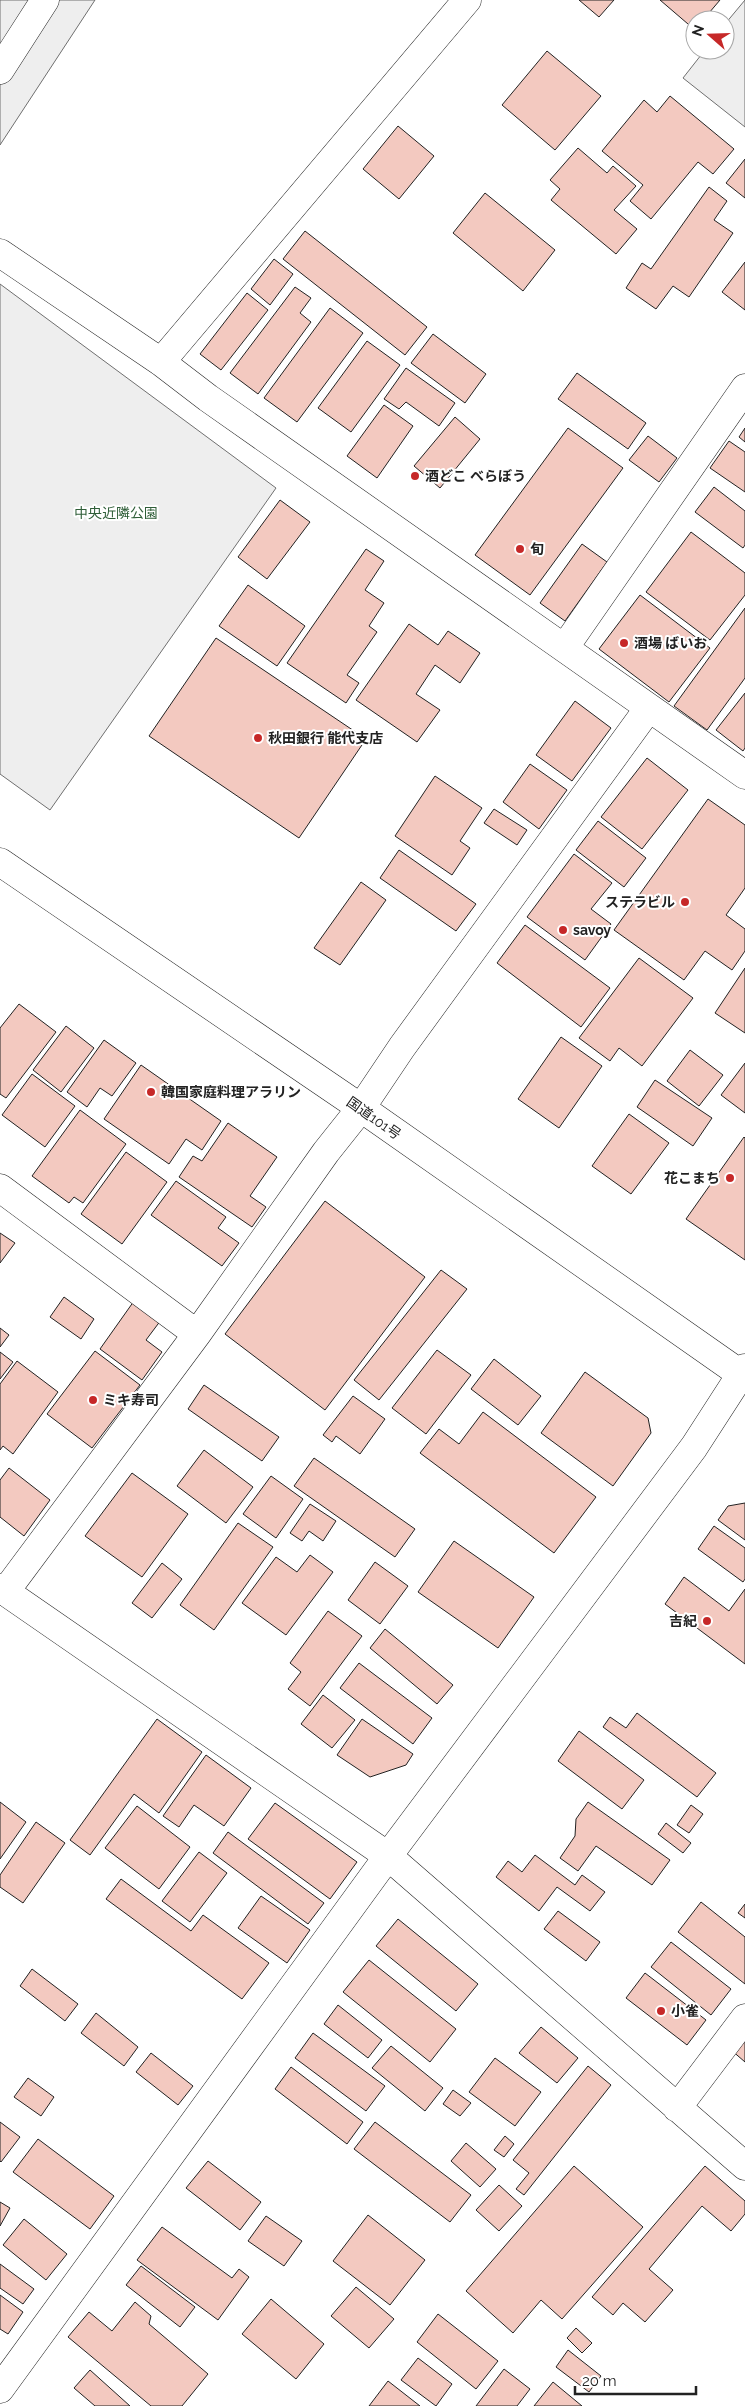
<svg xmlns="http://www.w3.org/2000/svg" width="745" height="2406" viewBox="0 0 745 2406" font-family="Raleway,'Noto Sans JP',sans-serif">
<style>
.green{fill:#eee;stroke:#6f6f6f}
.building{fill:#f3c9c0;stroke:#222}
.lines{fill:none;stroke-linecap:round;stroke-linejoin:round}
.minor-casing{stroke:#222;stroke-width:29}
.highway-casing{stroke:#222;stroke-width:29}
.minor{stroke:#fff;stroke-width:28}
.highway{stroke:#fff;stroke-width:28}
.poi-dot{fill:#c62828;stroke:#fff;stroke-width:2}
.labels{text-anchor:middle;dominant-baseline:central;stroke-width:4;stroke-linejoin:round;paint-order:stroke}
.poi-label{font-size:14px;font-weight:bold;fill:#222;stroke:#fff;text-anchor:start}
.park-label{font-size:14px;fill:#2f5e38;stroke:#fff}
.street-label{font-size:14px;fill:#222;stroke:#fff}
</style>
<rect width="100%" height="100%" fill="#fff"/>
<path class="green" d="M0,0H95L0,145Z
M745,0V127L683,78L705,50H725V24Z
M0,284L276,488L50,810L0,774Z"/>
<path class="building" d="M579,0H614L599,17Z
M660,0H720L703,20H695V30Z
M547,51L601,96L555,150L502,105Z
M670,96L734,149L713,174L698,162L651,219L630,201L643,185L602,151L644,100L657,112Z
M398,126L434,156L399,199L363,169Z
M578,148L607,173L613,166L636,186L614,210L637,229L616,254L551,200L560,189L550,180Z
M745,159V198L726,183Z
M709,187L727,201L714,220L733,233L689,297L673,286L656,309L626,288L642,263L651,269Z
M485,193L555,250L523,291L453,233Z
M305,231L427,327L405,355L283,259Z
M274,259L293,274L270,305L251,289Z
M745,262V310L722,292Z
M295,287L311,298L300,313L311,322L258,394L230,373Z
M247,293L268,310L221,370L200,354Z
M330,308L363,333L297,422L264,398Z
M433,334L486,374L465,403L411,363Z
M367,341L400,365L351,432L318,408Z
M406,368L455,403L439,426L406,402L399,409L384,399Z
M577,373L646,423L628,449L558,399Z
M384,405L413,426L377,478L347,456Z
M455,417L480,439L440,488L414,466Z
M568,428L623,468L530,595L475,555Z
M745,428V442L739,437Z
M648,436L677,458L659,482L629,460Z
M729,441L745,452V492L710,468Z
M714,487L745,511V545L743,548L695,512Z
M280,500L310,522L267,579L238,557Z
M691,532L745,573V595L710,640L646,592Z
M582,544L607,562L565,621L540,603Z
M366,549L384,561L365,590L384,603L369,626L377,632L347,675L359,683L346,703L287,663Z
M248,585L305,626L277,666L219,626Z
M640,595L710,648L669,702L599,649Z
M745,608V678L707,730L674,706Z
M409,624L438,645L448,631L480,653L460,683L435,665L416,694L440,710L417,742L356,700Z
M216,638L366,739L299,838L149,736Z
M745,693V748L743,751L716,730Z
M575,701L611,728L572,781L536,755Z
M647,758L688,790L642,849L601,817Z
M530,764L567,790L539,829L503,802Z
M435,776L482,808L460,841L470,848L452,875L395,836Z
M708,799L745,825V888L726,915L745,929V951L732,970L705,951L684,980L614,930Z
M494,809L527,830L517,845L484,823Z
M598,821L646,858L624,887L576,850Z
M399,850L476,904L456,931L380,878Z
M574,854L612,883L591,909L611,924L585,960L527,917Z
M361,882L386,900L340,965L314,948Z
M525,925L610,988L581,1027L497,963Z
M639,958L693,998L642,1066L619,1048L610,1061L579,1038Z
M745,968V1033L715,1013Z
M19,1004L56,1032L6,1098L0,1094V1028Z
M66,1026L94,1048L61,1092L33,1070Z
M561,1037L602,1066L559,1128L518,1099Z
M104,1040L136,1063L112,1096L100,1088L87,1107L67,1092Z
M690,1050L723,1075L699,1106L667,1081Z
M745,1063V1113L721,1095Z
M141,1065L221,1121L202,1150L186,1139L169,1164L104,1119Z
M32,1074L75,1106L45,1147L2,1115Z
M655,1080L712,1118L693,1146L637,1107Z
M80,1110L126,1144L83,1203L74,1197L69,1203L32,1176Z
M629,1114L669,1143L631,1194L592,1166Z
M228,1123L277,1157L250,1196L266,1207L252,1227L179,1177L193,1156L202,1161Z
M744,1137L745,1138V1260L686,1219Z
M126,1152L167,1182L122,1244L81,1214Z
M176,1181L226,1217L218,1228L239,1243L222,1266L151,1215Z
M325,1201L425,1277L325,1410L225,1334Z
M0,1233L15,1243L0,1263Z
M441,1270L467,1289L379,1400L354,1380Z
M64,1297L94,1319L81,1339L50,1317Z
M134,1301L161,1320L146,1340L162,1352L142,1380L100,1349Z
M0,1328L9,1335L0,1347Z
M437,1350L471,1375L426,1434L392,1408Z
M95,1351L140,1385L92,1448L47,1414Z
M0,1352L13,1362L0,1379Z
M494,1359L541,1396L518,1425L471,1389Z
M17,1361L58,1392L13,1454L3,1446L0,1450V1384Z
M585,1372L648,1418L651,1433L613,1486L541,1433Z
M204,1385L279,1437L262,1461L188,1409Z
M353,1396L385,1419L360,1454L336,1436L332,1442L323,1435Z
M483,1412L596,1497L554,1553L420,1453L439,1429L459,1444Z
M204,1450L253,1487L226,1523L177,1486Z
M314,1458L415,1529L395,1557L294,1486Z
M9,1468L50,1500L24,1536L0,1517V1480Z
M132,1473L188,1514L142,1577L85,1536Z
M271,1476L303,1499L276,1538L243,1514Z
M745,1503V1540L718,1520L728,1506Z
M310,1504L336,1521L323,1541L309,1531L302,1541L290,1533Z
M238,1523L273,1547L214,1630L180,1605Z
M714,1526L745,1548V1579L743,1582L698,1549Z
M454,1541L534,1597L498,1648L418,1592Z
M310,1555L333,1572L286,1635L242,1603L276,1557L297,1572Z
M375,1562L408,1586L380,1624L348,1600Z
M162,1563L182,1579L152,1618L132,1603Z
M684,1577L729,1611L745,1589V1664L665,1604Z
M328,1611L362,1636L310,1706L288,1689L301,1672L290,1663Z
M385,1629L453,1685L437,1704L370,1648Z
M359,1663L432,1718L413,1744L340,1688Z
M323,1695L355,1720L332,1748L301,1724Z
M637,1713L716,1773L697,1797L603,1727L610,1717L626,1728Z
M157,1719L202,1752L159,1813L134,1794L90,1855L70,1840Z
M362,1719L413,1754L406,1765L370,1777L337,1755Z
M579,1731L644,1780L622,1809L558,1761Z
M206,1755L251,1788L224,1826L194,1805L179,1827L163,1816Z
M0,1802L26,1822L0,1859Z
M588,1802L670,1860L652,1885L596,1846L578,1871L560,1858L575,1836L576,1819Z
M275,1803L357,1862L330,1899L248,1839Z
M691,1805L703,1814L689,1833L677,1825Z
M137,1806L190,1847L159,1889L105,1848Z
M36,1822L65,1843L23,1903L0,1887V1875Z
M666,1823L691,1843L683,1853L658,1834Z
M228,1832L324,1903L308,1924L213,1853Z
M199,1852L227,1873L190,1922L162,1901Z
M535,1855L575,1885L582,1875L605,1892L590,1911L557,1887L539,1911L496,1877L508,1861L522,1872Z
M121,1879L191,1931L203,1915L269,1963L242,1999L106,1899Z
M261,1896L310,1930L287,1963L238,1928Z
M701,1902L745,1937V1984L678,1932Z
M745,1904V1918L738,1913Z
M558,1911L600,1942L586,1961L544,1929Z
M398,1919L478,1984L456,2011L376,1946Z
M671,1942L731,1989L711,2015L651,1967Z
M369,1960L456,2029L430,2062L343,1992Z
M32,1969L78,2004L65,2021L20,1986Z
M645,1973L706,2020L687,2045L626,1998Z
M338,2005L382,2040L368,2058L324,2024Z
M96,2013L138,2047L124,2066L81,2033Z
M541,2027L578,2058L557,2083L519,2053Z
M745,2031V2062L730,2049Z
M313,2033L385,2086L366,2111L295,2058Z
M391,2046L443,2088L425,2111L372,2068Z
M151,2053L193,2086L178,2105L136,2072Z
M495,2058L541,2092L515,2126L469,2092Z
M588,2066L611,2085L524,2195L516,2189L529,2173L513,2160Z
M291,2067L363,2122L347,2144L275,2089Z
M28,2078L54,2097L41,2116L14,2097Z
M453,2090L471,2103L460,2116L443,2104Z
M0,2122L20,2137L1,2162L0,2161Z
M375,2122L471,2195L450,2222L354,2149Z
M505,2136L514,2144L504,2157L494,2150Z
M38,2139L114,2196L90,2229L13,2172Z
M466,2143L496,2169L480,2187L451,2161Z
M208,2161L261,2202L240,2230L186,2188Z
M574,2166L643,2227L562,2319L541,2300L513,2333L466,2291Z
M705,2166L745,2201V2214L731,2231L702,2206L649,2269L673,2290L645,2322L623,2303L613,2315L592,2297Z
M499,2185L522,2206L499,2231L476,2210Z
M0,2202L10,2208L0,2226Z
M368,2215L425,2260L390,2305L333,2261Z
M266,2216L302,2241L284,2266L248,2241Z
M24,2219L67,2254L46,2280L3,2245Z
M162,2227L232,2278L239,2269L249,2277L218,2320L137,2260Z
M0,2264L34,2289L23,2304L0,2288Z
M141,2266L195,2307L180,2327L126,2285Z
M356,2287L394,2319L369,2348L331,2316Z
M0,2295L23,2312L8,2334L0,2329Z
M271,2299L324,2344L296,2379L242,2334Z
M135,2302L151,2316L149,2324L208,2374L182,2406H151L68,2337L89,2312L112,2331Z
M438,2314L498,2361L476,2389L417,2342Z
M576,2328L592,2343L582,2353L567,2338Z
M568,2350L601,2376L589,2392L556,2367Z
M418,2358L452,2384L436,2406L401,2380Z
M504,2369L530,2389L517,2406H476Z
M90,2370L130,2406H95L74,2388Z
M388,2381L420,2406H369Z
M553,2382L582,2406H534Z"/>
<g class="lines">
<g class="minor-casing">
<path id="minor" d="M0,70L45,0
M0,253L161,362L208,398L745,775
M161,362L467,0
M565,647L745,388
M0,1188L197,1334
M0,1588L388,1856L745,2166
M5,1592L197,1334L326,1152L361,1108L402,1047L648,709
M677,2108L745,2018
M0,2389L388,1856L694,1447L745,1368"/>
</g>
<g class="highway-casing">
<path id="highway" d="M0,862L361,1108L745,1377"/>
</g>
<use href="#minor" class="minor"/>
<use href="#highway" class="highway"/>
</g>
<g class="poi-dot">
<circle cx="415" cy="476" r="5"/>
<circle cx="520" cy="549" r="5"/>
<circle cx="624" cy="643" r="5"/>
<circle cx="258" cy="738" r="5"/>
<circle cx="685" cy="902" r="5"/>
<circle cx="563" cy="930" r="5"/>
<circle cx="151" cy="1092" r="5"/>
<circle cx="730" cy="1178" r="5"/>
<circle cx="93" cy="1400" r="5"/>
<circle cx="707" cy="1621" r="5"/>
<circle cx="661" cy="2011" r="5"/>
</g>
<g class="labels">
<g class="poi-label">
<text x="425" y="476">酒どこ べらぼう</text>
<text x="530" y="549">旬</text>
<text x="634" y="643">酒場 ばいお</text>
<text x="268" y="738">秋田銀行 能代支店</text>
<text x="675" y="902" text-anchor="end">ステラビル</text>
<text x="573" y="930">savoy</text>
<text x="161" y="1092">韓国家庭料理アラリン</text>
<text x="720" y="1178" text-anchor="end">花こまち</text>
<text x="103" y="1400">ミキ寿司</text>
<text x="697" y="1621" text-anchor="end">吉紀</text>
<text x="671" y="2011">小雀</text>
</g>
<g class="park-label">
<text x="116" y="513">中央近隣公園</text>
</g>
<g class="street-label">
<text transform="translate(374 1118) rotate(35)">国道101号</text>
</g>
</g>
<g transform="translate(710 35) rotate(290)"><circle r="24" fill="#ffffff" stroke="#a7a7a7"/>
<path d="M0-4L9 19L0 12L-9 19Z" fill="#c62828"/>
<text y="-8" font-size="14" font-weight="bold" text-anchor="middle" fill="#222222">N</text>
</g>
<path d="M575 2386v8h121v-8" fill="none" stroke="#222222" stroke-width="2.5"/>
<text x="582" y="2386" font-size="15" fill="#222222" stroke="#ffffff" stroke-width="4" paint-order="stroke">20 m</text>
</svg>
